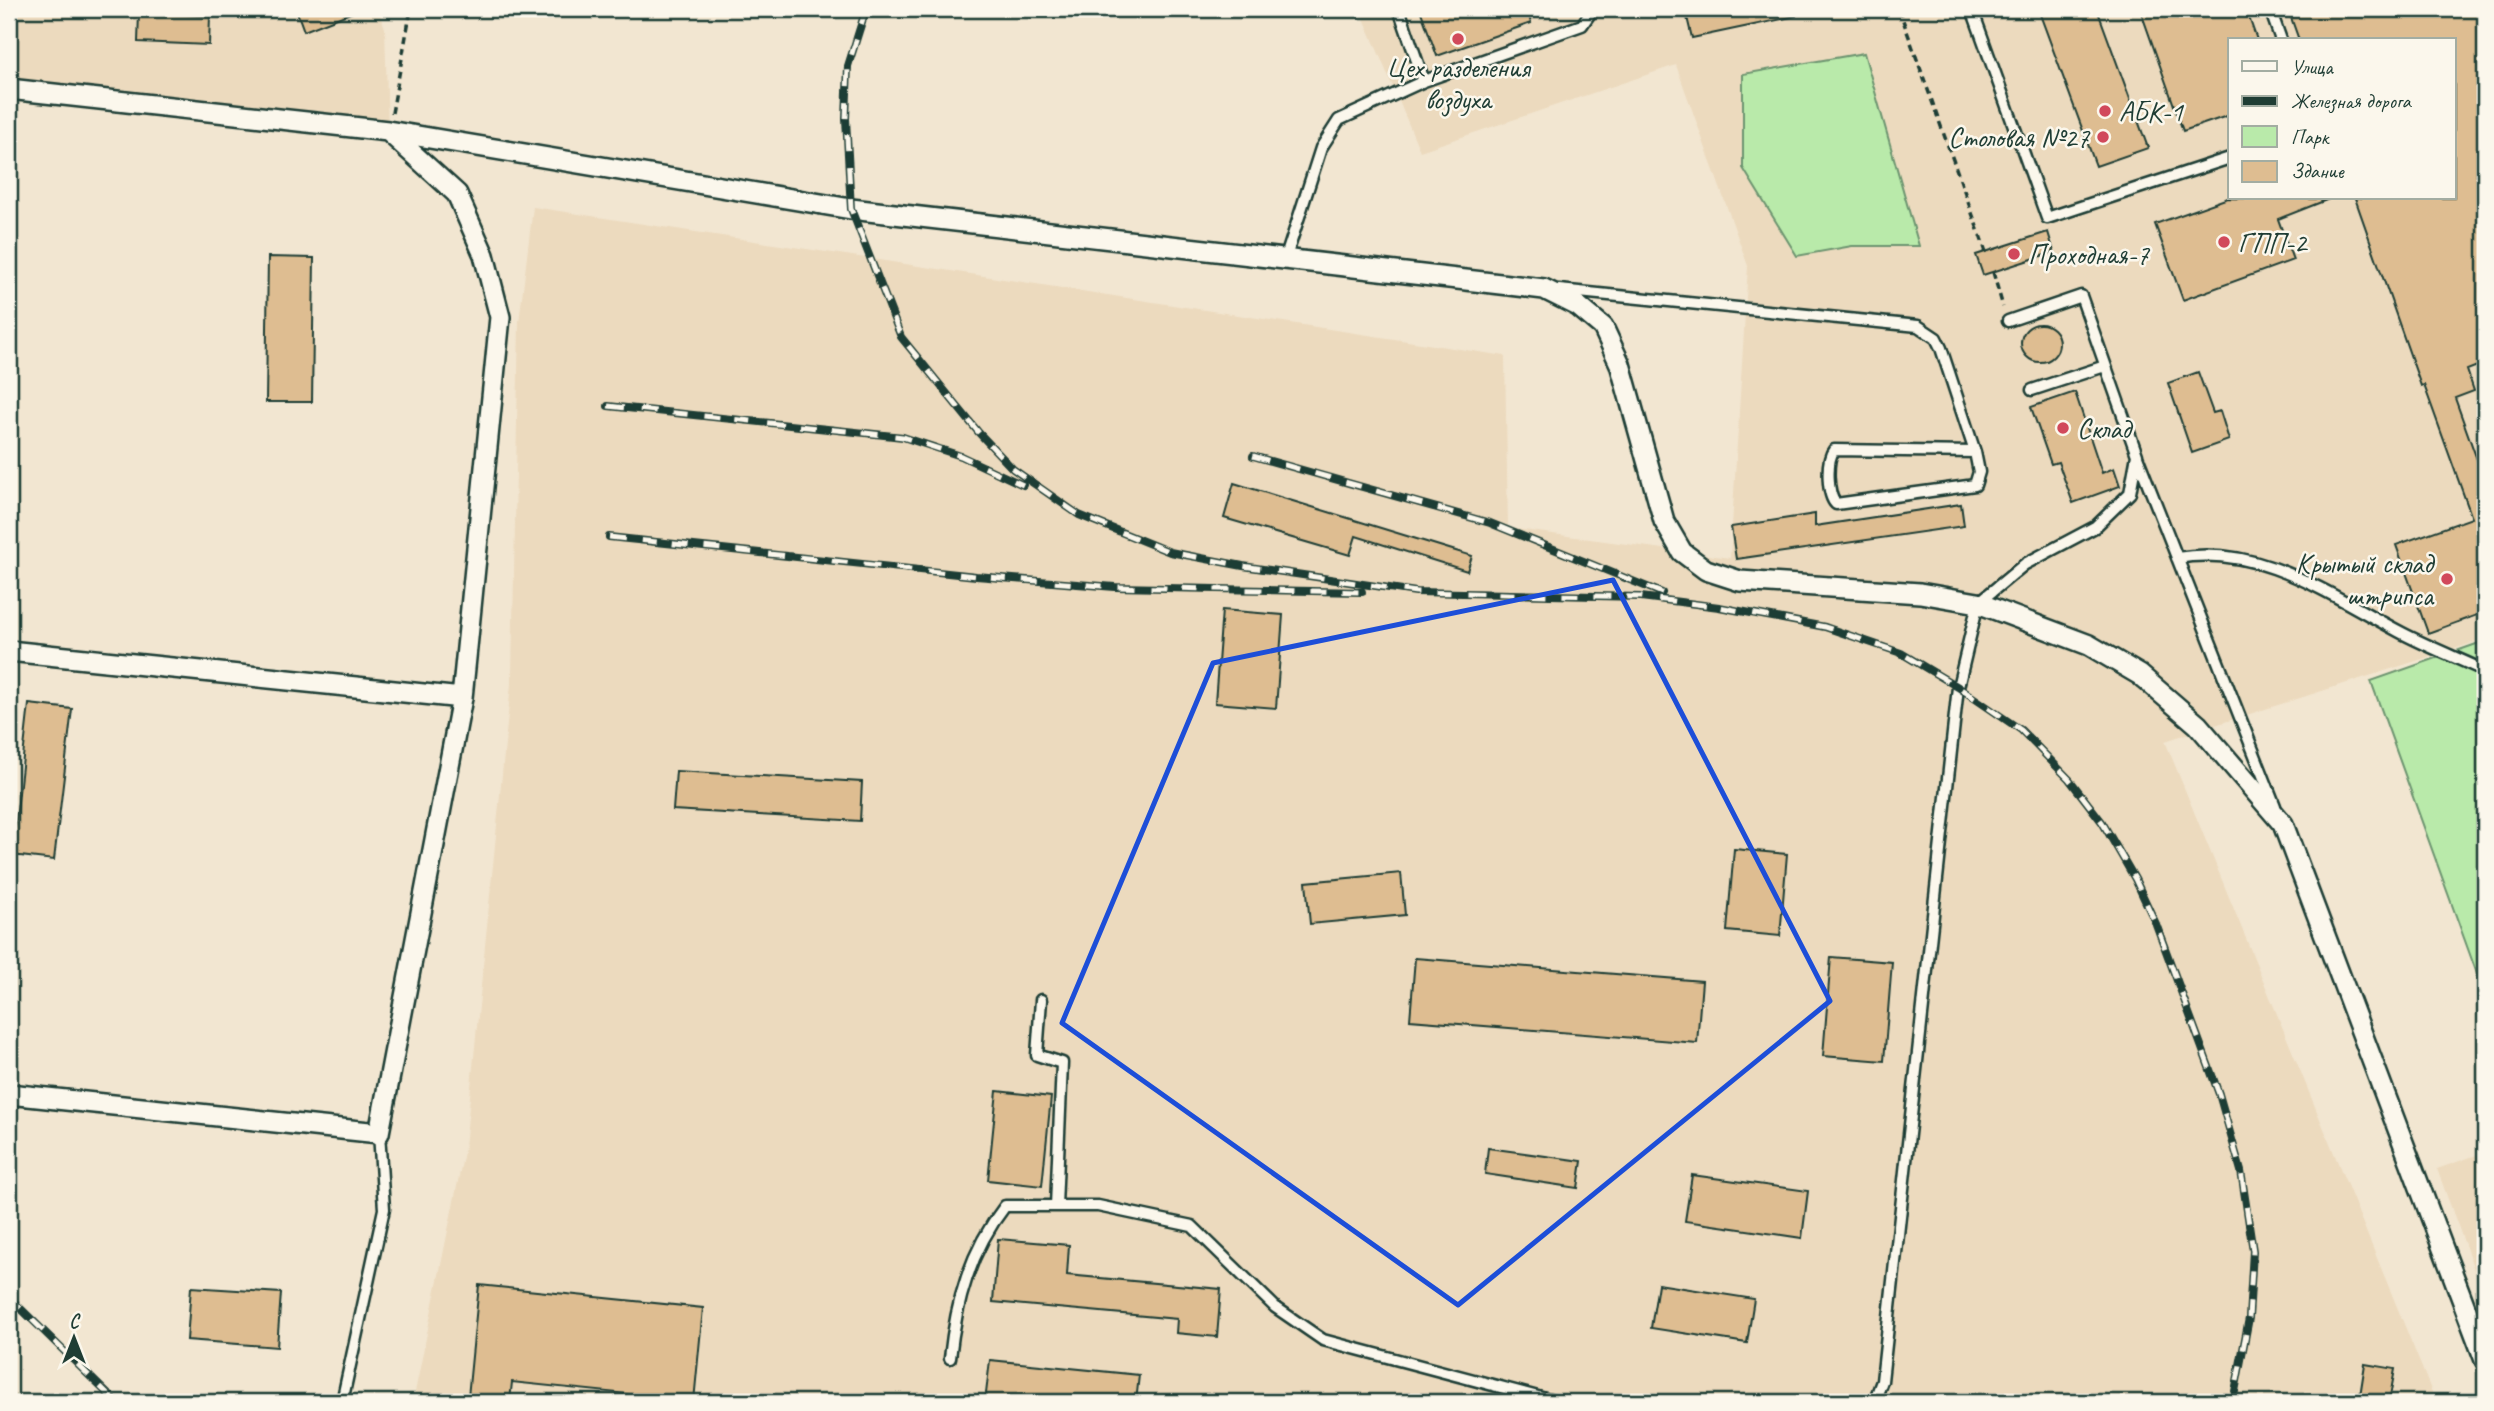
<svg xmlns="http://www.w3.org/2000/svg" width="2494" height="1411" viewBox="0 0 2494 1411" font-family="Caveat,sans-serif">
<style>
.built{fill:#ecdabe;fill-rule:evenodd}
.green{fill:#b9eaaa;stroke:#6c946f;stroke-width:2}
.building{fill:#debd91;stroke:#1f3d34;stroke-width:2}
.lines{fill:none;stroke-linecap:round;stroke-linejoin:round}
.lane-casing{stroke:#1f3d34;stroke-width:15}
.street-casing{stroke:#1f3d34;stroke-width:24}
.path{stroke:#1f3d34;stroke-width:3.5;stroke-dasharray:7 5;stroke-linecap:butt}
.lane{stroke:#fbf7ec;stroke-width:10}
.street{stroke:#fbf7ec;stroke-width:19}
.rail-casing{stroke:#1f3d34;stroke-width:8}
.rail{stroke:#fbf7ec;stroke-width:5;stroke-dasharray:16;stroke-linecap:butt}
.marked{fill:none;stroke:#1d4ed8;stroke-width:5;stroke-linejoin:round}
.poi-dot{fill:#d1495b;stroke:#fbf7ec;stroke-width:2.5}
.labels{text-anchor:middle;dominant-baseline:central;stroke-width:5;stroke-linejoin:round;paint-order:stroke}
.poi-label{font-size:28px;fill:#1f3d34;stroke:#fbf7ec;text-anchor:start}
</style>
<rect width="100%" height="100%" fill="#f2e6d1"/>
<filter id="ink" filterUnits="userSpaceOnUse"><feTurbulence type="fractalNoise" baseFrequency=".0143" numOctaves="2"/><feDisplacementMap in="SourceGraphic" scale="14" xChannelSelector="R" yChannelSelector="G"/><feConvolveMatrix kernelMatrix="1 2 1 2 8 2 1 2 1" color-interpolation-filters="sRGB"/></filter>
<g filter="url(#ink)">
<path class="built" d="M9,9H378L385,28L388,131L9,89Z
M1360,9H2485V639L2165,741L2436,1402H413L465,1147L512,674L519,322L533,207L1505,356L1508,528L1730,558L1748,266L1676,65L1420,151ZM2230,40H2454V198H2230Z
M2485,1152V1299L2437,1169Z"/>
<path class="green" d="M1864,53L1919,246H1852L1797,256L1743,168V74Z
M2485,641V996L2371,681Z"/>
<path class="building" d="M296,9H358V10L304,31Z
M1420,9H1527L1531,23L1437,56Z
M1705,9H1795L1796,16L1692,38L1686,13Z
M2038,9H2097L2148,148L2096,166Z
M2140,9H2246L2257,40H2230V115L2183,131Z
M2288,9H2485V363L2467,370L2474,391L2455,398L2485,482V612L2428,633L2396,545L2472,518L2424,385L2421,386L2355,198H2454V40H2299Z
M139,13L210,16L209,45L138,42Z
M2228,198L2329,199L2278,219L2293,260L2183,300L2155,224Z
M2048,232L2054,252L1983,275L1976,255Z
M268,257L314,258L312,402H266Z
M2021 343a19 19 0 1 1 38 0a19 19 0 1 1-38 0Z
M2198,372L2213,413L2220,411L2229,440L2192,453L2168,383Z
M2075,392L2102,473L2114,468L2120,486L2073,503L2058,462L2051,464L2031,407Z
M1234,483L1472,556L1467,571L1356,536L1350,555L1224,518Z
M1961,504L1964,526L1736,559L1731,527L1815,514V526Z
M1222,610L1283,615L1276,708L1215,703Z
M29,704L72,709L54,860L12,855Z
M676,771L862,782L860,821L673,810Z
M1734,849L1787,854L1780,936L1727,931Z
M1401,873L1405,915L1310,924L1306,882Z
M1831,957L1892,962L1884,1061L1823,1056Z
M1415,958L1702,981L1697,1043L1410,1020Z
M997,1091L1051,1097L1042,1186L988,1180Z
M1488,1148L1582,1161L1578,1188L1485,1174Z
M1692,1175L1808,1191L1802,1238L1685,1221Z
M998,1239L1069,1245L1067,1275L1221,1289L1217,1337L1176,1333L1177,1319L993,1302Z
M1658,1284L1754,1299L1747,1343L1651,1328Z
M479,1285L703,1308L694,1401L512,1382L510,1401L468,1397Z
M191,1287L281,1293L277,1347L187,1340Z
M990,1360L1139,1375L1136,1402H985Z
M2365,1364L2395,1369L2389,1402H2359Z"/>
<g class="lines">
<g class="lane-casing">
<path id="lane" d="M1399,9L1424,81L1582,25L1593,9
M1972,9L2047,218L2230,158
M2270,9L2281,40
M1286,257L1321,148L1339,120L1424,81
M1559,290L1918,326L1936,338L1941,348L1975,452L1979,472L1975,485L1836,504C1827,495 1826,460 1834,450L1975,452
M2032,390L2105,366
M2137,456L2275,806
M2177,558C2260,543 2331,596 2402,633C2429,647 2457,658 2485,671
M1041,1000L1037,1055L1062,1063L1056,1206
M950,1358C956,1302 970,1251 1005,1206H1098L1192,1226L1275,1307L1323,1340L1557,1402
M342,1402L384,1209L379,1133
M1874,1402L1882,1381L1958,687L1978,603L2025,564L2095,527L2130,493L2137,455L2081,296L2008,321"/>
</g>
<g class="street-casing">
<path id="street" d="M9,89L388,131L851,209L1544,289L1578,306L1603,327L1620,364L1664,521L1682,552L1706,570L1740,581L1920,593L1978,603L2089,645L2140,675L2198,725L2283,824L2485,1360
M9,651L462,698
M9,1094L379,1133L462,698L500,317L484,255L457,194L389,132"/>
</g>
<path class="path" d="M1899,9L1986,252
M1944,9L1958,14
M392,113L411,9
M1993,272L2003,307"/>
<use href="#lane" class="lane"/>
<use href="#street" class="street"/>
<g class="rail-casing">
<path id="rail" d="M866,9L848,66L846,119L851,209L901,337L979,433L1013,469L1079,515L1170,552L1243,566L1416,592L1641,597L1719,607L1825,627L1901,653L1958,687L2021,730L2069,779L2102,822L2135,879L2156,924L2219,1094L2241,1171L2253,1251L2249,1318L2233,1402
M608,406L903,437L961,456L1023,485
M1253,456L1490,523L1662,593
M609,537L976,576L1115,587L1362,592
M9,1297L116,1402"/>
</g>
<use href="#rail" class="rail"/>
</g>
</g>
<path class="marked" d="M1613,580L1830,1001L1458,1305L1062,1023L1213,663Z"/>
<g class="poi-dot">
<circle cx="1458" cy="39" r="7"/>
<circle cx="2105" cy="111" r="7"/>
<circle cx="2103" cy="137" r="7"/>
<circle cx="2224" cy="242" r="7"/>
<circle cx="2014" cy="254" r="7"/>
<circle cx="2063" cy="428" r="7"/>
<circle cx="2447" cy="579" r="7"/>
</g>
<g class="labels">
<g class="poi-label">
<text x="1458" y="67" text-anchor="middle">Цех разделения<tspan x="1458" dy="32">воздуха</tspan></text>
<text x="2119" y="111">АБК-1</text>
<text x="2089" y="137" text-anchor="end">Столовая №27</text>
<text x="2238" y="242">ГПП-2</text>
<text x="2028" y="254">Проходная-7</text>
<text x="2077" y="428">Склад</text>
<text x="2433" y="563" text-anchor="end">Крытый склад<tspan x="2433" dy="32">штрипса</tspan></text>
</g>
</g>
<rect width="2494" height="1411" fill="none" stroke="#fbf7ec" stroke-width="35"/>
<rect x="18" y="18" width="2459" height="1376" fill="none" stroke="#1f3d34" stroke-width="2.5" filter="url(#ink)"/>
<rect x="2228" y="38" width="228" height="161" fill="#fbf7ec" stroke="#a3ada2" stroke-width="2"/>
<rect x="2242" y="61" width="35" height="10" fill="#fbf7ec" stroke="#a3ada2" stroke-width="2"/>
<text x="2291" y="74" font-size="21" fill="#1f3d34">Улица</text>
<rect x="2242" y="96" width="35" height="10" fill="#1f3d34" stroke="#a3ada2" stroke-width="2"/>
<text x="2291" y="108" font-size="21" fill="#1f3d34">Железная дорога</text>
<rect x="2242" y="126" width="35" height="21" fill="#b9eaaa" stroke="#a3ada2" stroke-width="2"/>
<text x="2291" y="144" font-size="21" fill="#1f3d34">Парк</text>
<rect x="2242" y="161" width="35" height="21" fill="#debd91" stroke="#a3ada2" stroke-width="2"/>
<text x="2291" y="178" font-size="21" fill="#1f3d34">Здание</text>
<g transform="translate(74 1338)" stroke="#fbf7ec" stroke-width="5" paint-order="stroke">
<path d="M0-5L12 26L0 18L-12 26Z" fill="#1f3d34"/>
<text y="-10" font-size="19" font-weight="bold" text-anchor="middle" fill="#1f3d34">С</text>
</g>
</svg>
